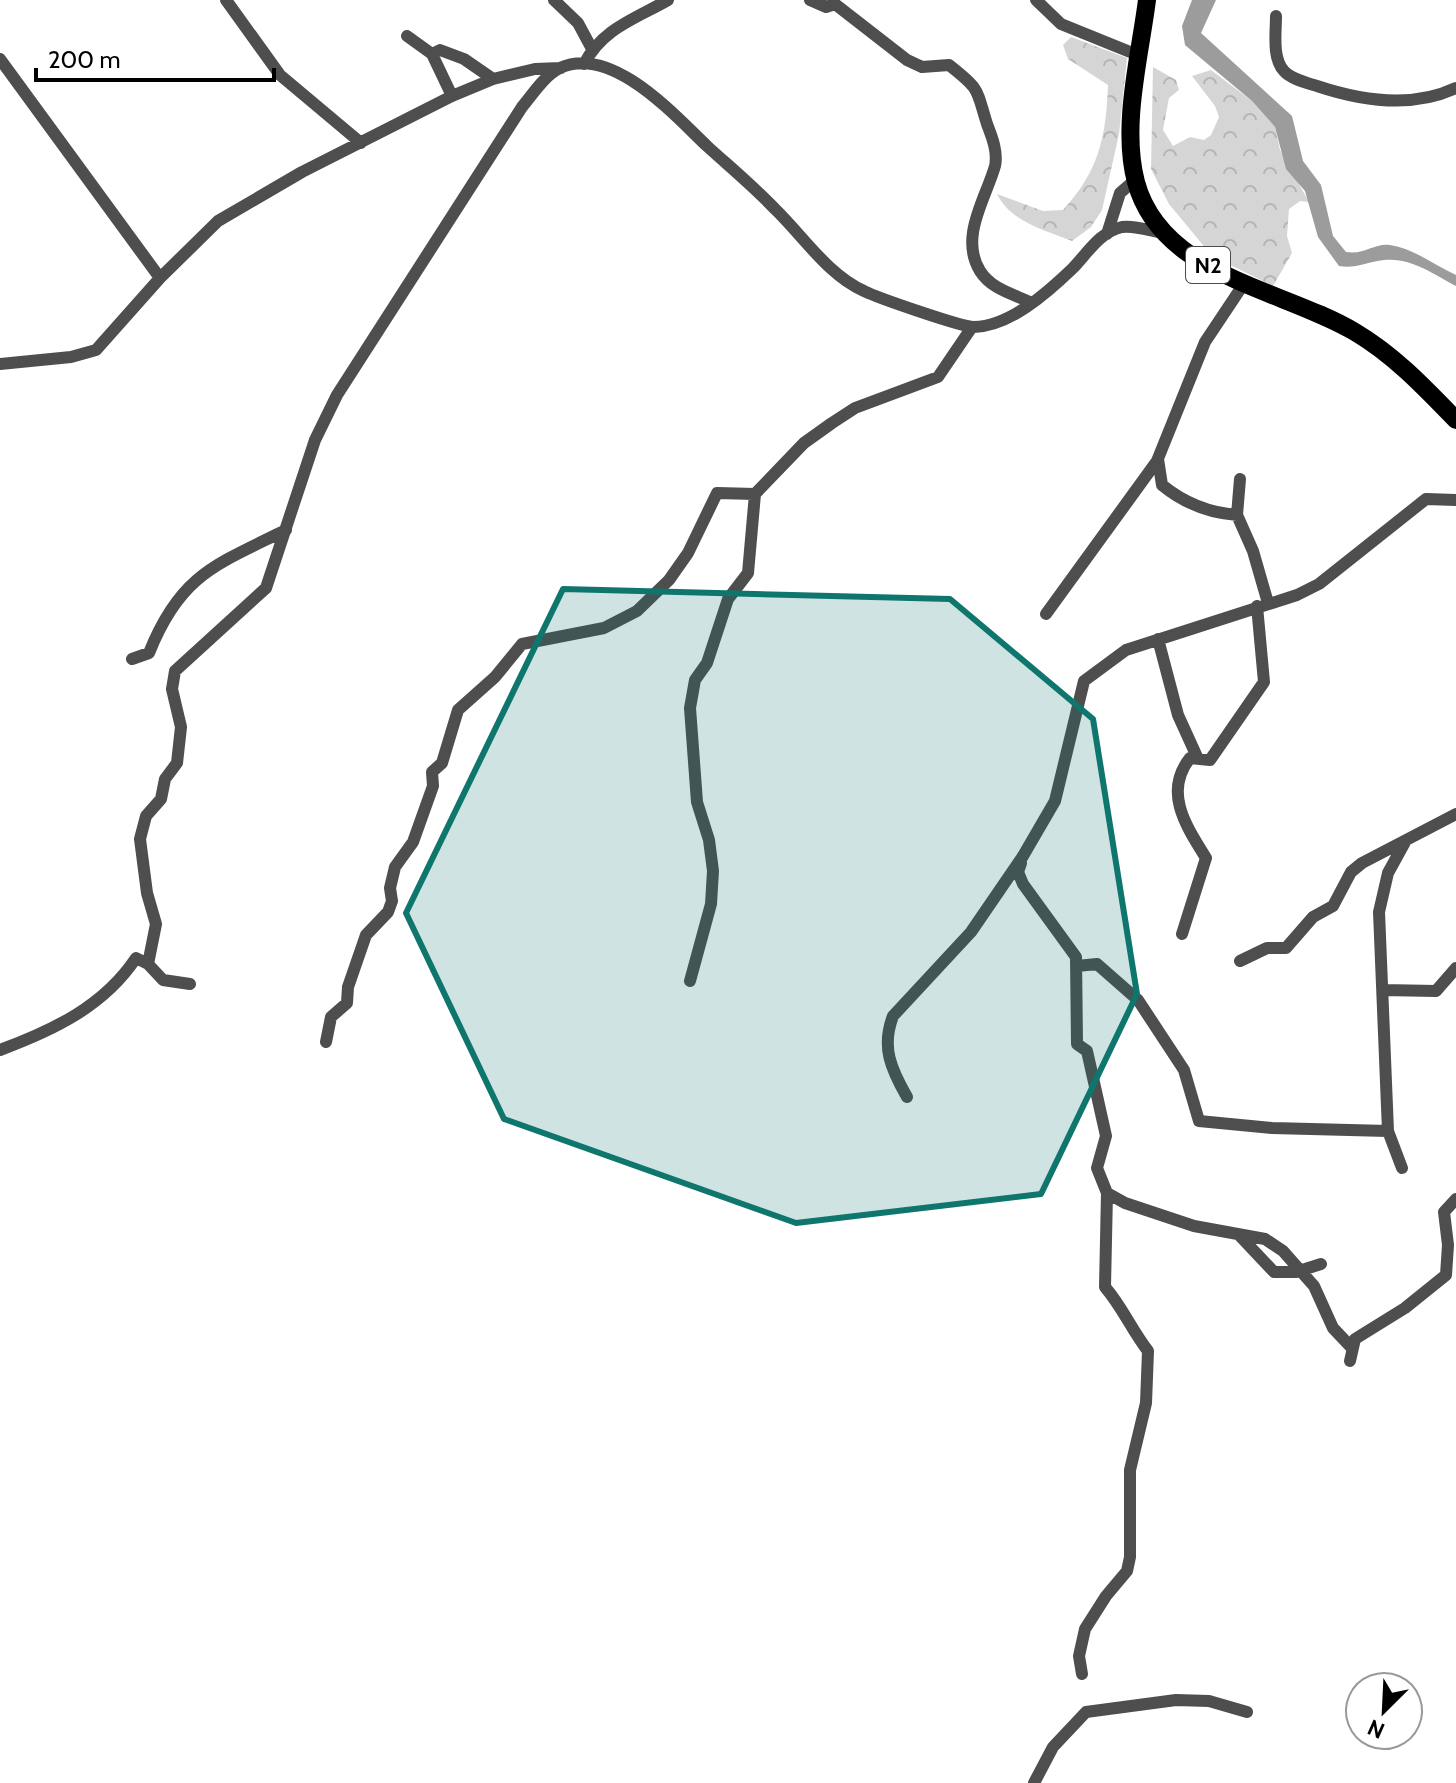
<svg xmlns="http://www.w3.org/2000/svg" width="1456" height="1783" viewBox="0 0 1456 1783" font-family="Cabin,sans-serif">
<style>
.forest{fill:url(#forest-crowns)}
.water{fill:#9c9c9c}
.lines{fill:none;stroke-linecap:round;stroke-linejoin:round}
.minor{stroke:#4e4e4e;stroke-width:12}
.highway{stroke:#000;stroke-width:18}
.marked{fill:#0f766e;fill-opacity:0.2;stroke:#0f766e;stroke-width:6;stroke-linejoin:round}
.labels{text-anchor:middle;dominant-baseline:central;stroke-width:6;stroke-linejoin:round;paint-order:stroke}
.shield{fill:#fff;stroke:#4c4c4c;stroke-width:2}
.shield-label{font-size:22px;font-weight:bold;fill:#000}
</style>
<defs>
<pattern id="forest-crowns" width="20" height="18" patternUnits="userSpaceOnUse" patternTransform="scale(2)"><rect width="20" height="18" fill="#d5d5d5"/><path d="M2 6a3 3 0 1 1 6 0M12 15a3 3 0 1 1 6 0" fill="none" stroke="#b5b5b5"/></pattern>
</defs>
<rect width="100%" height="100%" fill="#fff"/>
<path class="forest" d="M1071,37L1127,58L1119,134L1102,210L1091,227L1072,241C1044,230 1011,222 997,194L1043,211L1063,210C1099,171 1106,137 1108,85L1068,59L1063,45Z
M1153,67L1176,80L1179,90L1169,98L1163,130L1173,146L1190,137L1204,140L1211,135L1219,117L1215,106L1192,76L1211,70L1252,101L1275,127L1280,150L1309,202L1300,201L1289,209L1287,236L1292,253L1273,286L1212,256L1169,204L1151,169Z"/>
<path class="water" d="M1192,0H1216L1201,33L1292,116L1303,161L1321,185L1333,236L1346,252C1365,255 1374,243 1390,245C1415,249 1434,265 1456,275V286C1433,274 1411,257 1384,260C1367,262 1355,269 1339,266L1318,237L1305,191L1286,169L1275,127L1252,101L1185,45L1182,26Z"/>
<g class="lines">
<path class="minor" d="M226,0L280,75L361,143
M554,0L578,23L592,49
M810,0L826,7L835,4L907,60L922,67L949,65C981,90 976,89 987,124C992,137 998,152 995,166C986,198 959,237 980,271C992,290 1014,294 1032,303
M1036,0L1061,24L1140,56
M1276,16C1276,33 1272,58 1284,71C1291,79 1307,83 1317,86C1362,101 1412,109 1456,88
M407,36L432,54
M0,59L160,278
M584,64C603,28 635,19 668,0
M452,96L432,54L440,50L464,59L493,79
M1107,234L1120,193L1135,180
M0,364L71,357L96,350L160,278L218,221L302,172L452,96L493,79L535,69L561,68
M1158,459L1162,485C1184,503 1209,513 1237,515
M1240,479L1237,515L1253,551L1268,603
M1046,614L1157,461L1205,342L1245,282
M1158,639L1178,715L1198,759
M132,659L149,653C180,575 215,565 286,530
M1021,863L1018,872L1023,884L1076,957L1077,1044L1087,1051L1106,1136L1097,1168L1107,1193L1105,1287C1123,1308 1131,1329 1148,1351L1146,1403L1130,1470V1557L1127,1571L1106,1596L1085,1629L1079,1656L1082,1674
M1182,934L1206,858C1186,826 1163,792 1190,758L1210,760L1264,682L1257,606
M1240,961L1267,948H1286L1313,917L1333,906L1351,872L1362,863L1456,814
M1077,966L1097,964L1138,1000L1184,1070L1199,1121L1272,1128L1388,1131
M690,981L711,904L713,871L709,840L697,802L690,708L695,680L707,663L728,599L748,573L755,494L804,443L832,423L855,408L938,377L972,327
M190,984L163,980L148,964L156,924L147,893L140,839L146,816L161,799L165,779L177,763L181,727L172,689L175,671L266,588L315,440L337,395L522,107C533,94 544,76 560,68C612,44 675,116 708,147C730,167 754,187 775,209C803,236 828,275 864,291C878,298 962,327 974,327C1010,326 1047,293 1072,269C1087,254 1099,232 1122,227C1135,225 1151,231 1164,233
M1383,990L1436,991L1456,968
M326,1042L331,1017L347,1003L348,987L366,935L388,912L392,901L390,888L395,867L413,842L433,786L432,772L442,763L458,710L495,677L522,644L604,628L637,611L669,580L688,553L717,493L755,494
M0,1050C54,1030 104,1006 136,958L148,964
M907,1097C891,1069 881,1047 893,1016L971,932L1023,856L1055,801L1084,681L1126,650L1297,595L1319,584L1426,499L1456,500
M1402,1168L1388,1131L1379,912L1388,873L1405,842
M1107,1193L1125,1203L1194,1226L1265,1239L1283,1251L1314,1286L1333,1328L1351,1347
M1239,1235L1274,1272H1296L1321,1264
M1350,1361L1355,1339L1405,1308L1446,1275L1448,1245L1444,1212L1456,1199
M1034,1783L1053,1747L1086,1712L1176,1700L1209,1701L1247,1712"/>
<path class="highway" d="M1147,0C1140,56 1121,126 1136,182C1161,276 1283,289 1355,332C1394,355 1425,388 1456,420"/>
</g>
<path class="marked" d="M563,589L950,599L1093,719L1137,994L1041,1194L796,1223L504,1119L406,913Z"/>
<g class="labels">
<rect class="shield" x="1186" y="247" width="44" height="36" rx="6"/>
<g class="shield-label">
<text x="1208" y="265">N2</text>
</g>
</g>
<g transform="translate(1384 1711) rotate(204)"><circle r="38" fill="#ffffff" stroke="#999999" stroke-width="2"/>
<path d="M0-6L14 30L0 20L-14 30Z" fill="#000000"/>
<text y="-12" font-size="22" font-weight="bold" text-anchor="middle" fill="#000000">N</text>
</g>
<path d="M36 68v12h238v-12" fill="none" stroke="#000000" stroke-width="4"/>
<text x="48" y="68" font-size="24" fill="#000000" stroke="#ffffff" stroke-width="6" paint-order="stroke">200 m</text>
</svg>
